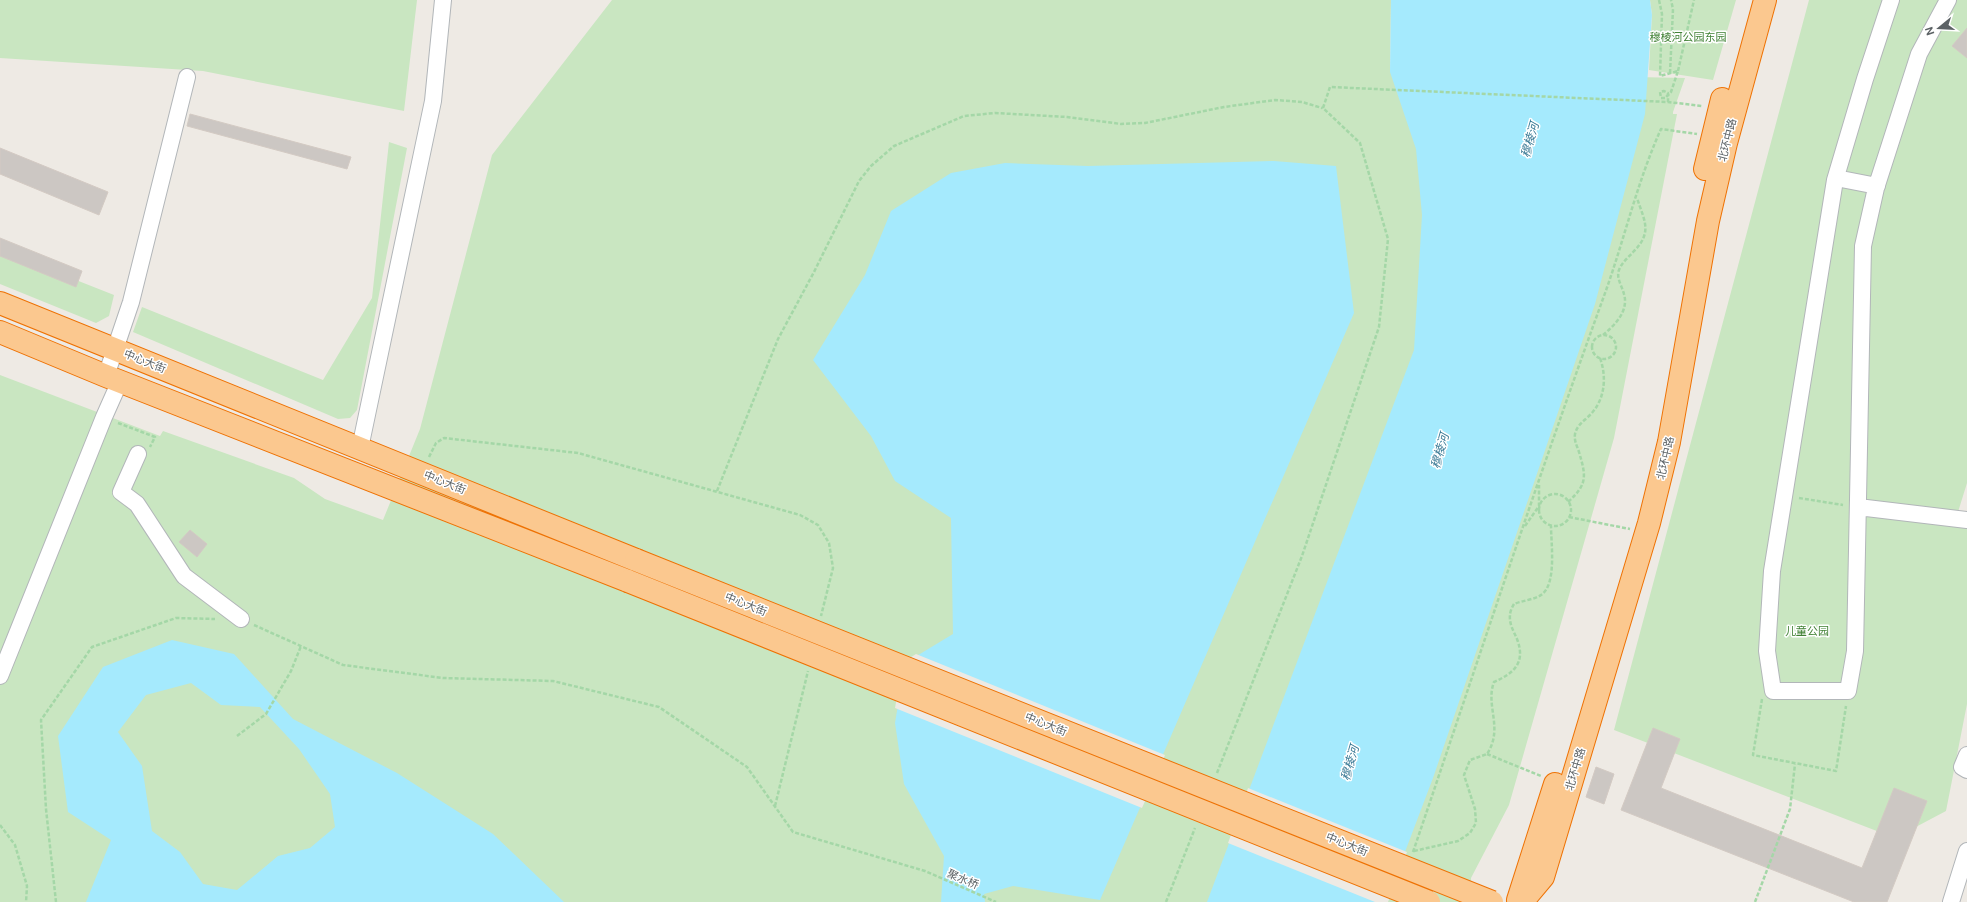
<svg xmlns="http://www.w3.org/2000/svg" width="1967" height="902" viewBox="0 0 1967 902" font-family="'DM Sans','Noto Sans SC',sans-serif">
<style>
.green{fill:#c9e6c1}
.water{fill:#a5eafd;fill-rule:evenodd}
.pier{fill:#eeeae4}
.building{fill:#ccc7c3;stroke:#d3cac3}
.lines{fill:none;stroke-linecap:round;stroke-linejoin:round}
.minor-casing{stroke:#b2b6b9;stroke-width:18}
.highway-casing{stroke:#ee7204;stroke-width:24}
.path{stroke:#a4d7a7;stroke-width:2.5;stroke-dasharray:4 2;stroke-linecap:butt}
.minor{stroke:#fff;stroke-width:16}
.highway{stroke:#fbc88f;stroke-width:22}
.highway-bridge-casing{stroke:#ee7204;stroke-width:24;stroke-linecap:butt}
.path-bridge{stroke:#a4d7a7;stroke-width:2.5;stroke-dasharray:4 2;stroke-linecap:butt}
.highway-bridge{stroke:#fbc88f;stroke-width:22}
.labels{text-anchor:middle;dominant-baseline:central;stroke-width:3;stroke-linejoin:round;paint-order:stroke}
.park-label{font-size:11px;fill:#428236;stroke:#fff}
.street-label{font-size:11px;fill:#5c6265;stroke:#fff}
.water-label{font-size:12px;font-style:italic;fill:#3a7a95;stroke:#fff}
</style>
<rect width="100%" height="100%" fill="#eeeae4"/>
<path class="green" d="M0,0H417L404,111L203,71L0,58Z
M612,0H1391L1390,72L1685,78L1673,112V114H1677L1614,438L1509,805L1471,878L1472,902H0V375L160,436L163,431L294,478L325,499L383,520L420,429L492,155Z
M1650,0H1736L1713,80L1649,70L1652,15Z
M1809,0H1967V483L1958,512L1967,517V704L1946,811L1895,838L1614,730Z
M389,142L407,148L357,410L350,418L338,419L133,332L142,307L323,380L372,298Z
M0,250L114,295L109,316L96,323L0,284Z"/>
<path class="water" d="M1391,0H1650L1652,15L1645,114L1595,304L1433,778L1386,902H1207L1414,350L1422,215L1416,149L1390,72Z
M1274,161L1336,166L1354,313L1100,900L1013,886L984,894L985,902H941L944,856L904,784L895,723L905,663L953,634L951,518L895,481L871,436L813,360L865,275L891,211L951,173L1005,163L1088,166Z
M172,640L234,654L293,719L397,773L493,834L564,902H86L111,840L68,812L58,736L103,667ZM191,683L221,705L260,707L299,749L330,794L335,827L310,848L278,856L237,890L203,884L180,852L152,831L142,766L118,732L146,695Z"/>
<path class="pier" d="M916,654L1165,755L1142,808L895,708L903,662Z
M1248,788L1407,852L1388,902H1375L1228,843Z"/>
<path class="building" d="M1967,28V58L1952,46Z
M190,114L351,157L347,169L187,126Z
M0,148L108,192L99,215L0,174Z
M0,238L82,271L76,287L0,256Z
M190,530L207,544L197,557L179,542Z
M1653,728L1680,739L1661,788L1862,868L1894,788L1927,801L1887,902H1854L1621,810Z
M1596,767L1614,774L1604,804L1586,797Z"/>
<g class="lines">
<g class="minor-casing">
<path id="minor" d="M1891,0L1865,79L1835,180L1772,571L1767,651L1773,691H1848L1855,651L1863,246L1876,188L1919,54L1948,0
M1836,178L1877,186
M106,376L131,302L187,77
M360,448L433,101L443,0
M138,454L121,492L137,504L184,576L241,619
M1858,507L1967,520
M0,676L104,417L120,381
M1967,755L1962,767L1967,770
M1951,902L1967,851"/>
</g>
<g class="highway-casing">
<path id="highway" d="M1705,169L1722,99
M0,303L636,560
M0,332L106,376L628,581
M1518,900L1555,784
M1522,902L1543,877L1649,523L1669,442L1708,221L1726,143L1765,0"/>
</g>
<path class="path" d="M1659,0L1662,14L1660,76L1678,71L1671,92L1665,98
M1678,71L1694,0
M1670,73L1673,9L1671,0
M1603,335C1615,325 1629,311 1624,294C1622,286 1616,278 1619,270C1622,262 1629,257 1634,251C1653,232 1644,220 1637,198
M1592 347a12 12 0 1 1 24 0a12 12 0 1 1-24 0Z
M118,423L155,437L150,447
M429,457L436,443L444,438L578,453L800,515L818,525L829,543L833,568L821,616
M717,491L778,339L814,272L859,181L871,166L894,146L964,116L995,113L1067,117L1121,124L1145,123L1224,107L1275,100L1302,102L1322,108
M1539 510a16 16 0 1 1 32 0a16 16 0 1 1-32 0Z
M1799,498L1843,505
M1568,502C1588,484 1586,476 1579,452C1577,446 1574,441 1575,434C1577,425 1584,421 1590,415C1605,400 1607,377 1600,358
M1569,517L1630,529
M1525,526L1539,506V485
M254,625L343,665L443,678L553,681L659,707L747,767L793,832L925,871L996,902
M1762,699L1753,755L1836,771L1846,706
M237,736L266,714L291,671L301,646
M1487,754L1541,776
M1217,773L1302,556L1379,327L1388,239L1360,143L1323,108L1330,87L1668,102L1702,106
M775,806L808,671
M0,825L15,845L27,886L26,902
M1414,851L1458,841L1470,833L1476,823L1475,809L1464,775L1470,760L1487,754C1504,728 1485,706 1494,682C1514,673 1526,663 1517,639C1514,632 1509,624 1510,615C1510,612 1512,607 1514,604C1521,601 1536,599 1541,595C1557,585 1551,543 1551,526
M1413,852C1476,667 1537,480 1604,296C1624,241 1637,182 1661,129L1697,134
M56,902L46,809L41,720L92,647L176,618L215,619
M1166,902L1195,828
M1755,902L1790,809L1795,764"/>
<use href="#minor" class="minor"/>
<use href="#highway" class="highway"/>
<g class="highway-bridge-casing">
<path id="highway-bridge" d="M636,560L1492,902
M628,581L1429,902"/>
</g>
<path class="path-bridge" d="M1665,98H1661L1660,92L1664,91L1668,93V102"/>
<use href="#highway-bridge" class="highway-bridge"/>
</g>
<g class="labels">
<g class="park-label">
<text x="1688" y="37">穆棱河公园东园</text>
<text x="1807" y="631">儿童公园</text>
</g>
<g class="street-label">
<text transform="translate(1727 140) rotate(-76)">北环中路</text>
<text transform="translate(145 361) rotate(22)">中心大街</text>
<text transform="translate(1665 458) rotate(-77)">北环中路</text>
<text transform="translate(445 482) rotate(22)">中心大街</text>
<text transform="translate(746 604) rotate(22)">中心大街</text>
<text transform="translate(1046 724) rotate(22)">中心大街</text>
<text transform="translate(1575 769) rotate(-73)">北环中路</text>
<text transform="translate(1347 844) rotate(22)">中心大街</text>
<text transform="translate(963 879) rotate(23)">聚水桥</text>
</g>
<g class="water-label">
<text transform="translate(1530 140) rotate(-74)">穆棱河</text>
<text transform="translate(1440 451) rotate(-74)">穆棱河</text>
<text transform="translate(1350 763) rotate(-74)">穆棱河</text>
</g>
</g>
<g transform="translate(1939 28) rotate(252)" stroke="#ffffff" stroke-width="3" paint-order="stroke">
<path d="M0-3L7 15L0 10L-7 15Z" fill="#5c6265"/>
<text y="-6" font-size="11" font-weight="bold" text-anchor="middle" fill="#5c6265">N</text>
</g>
</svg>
